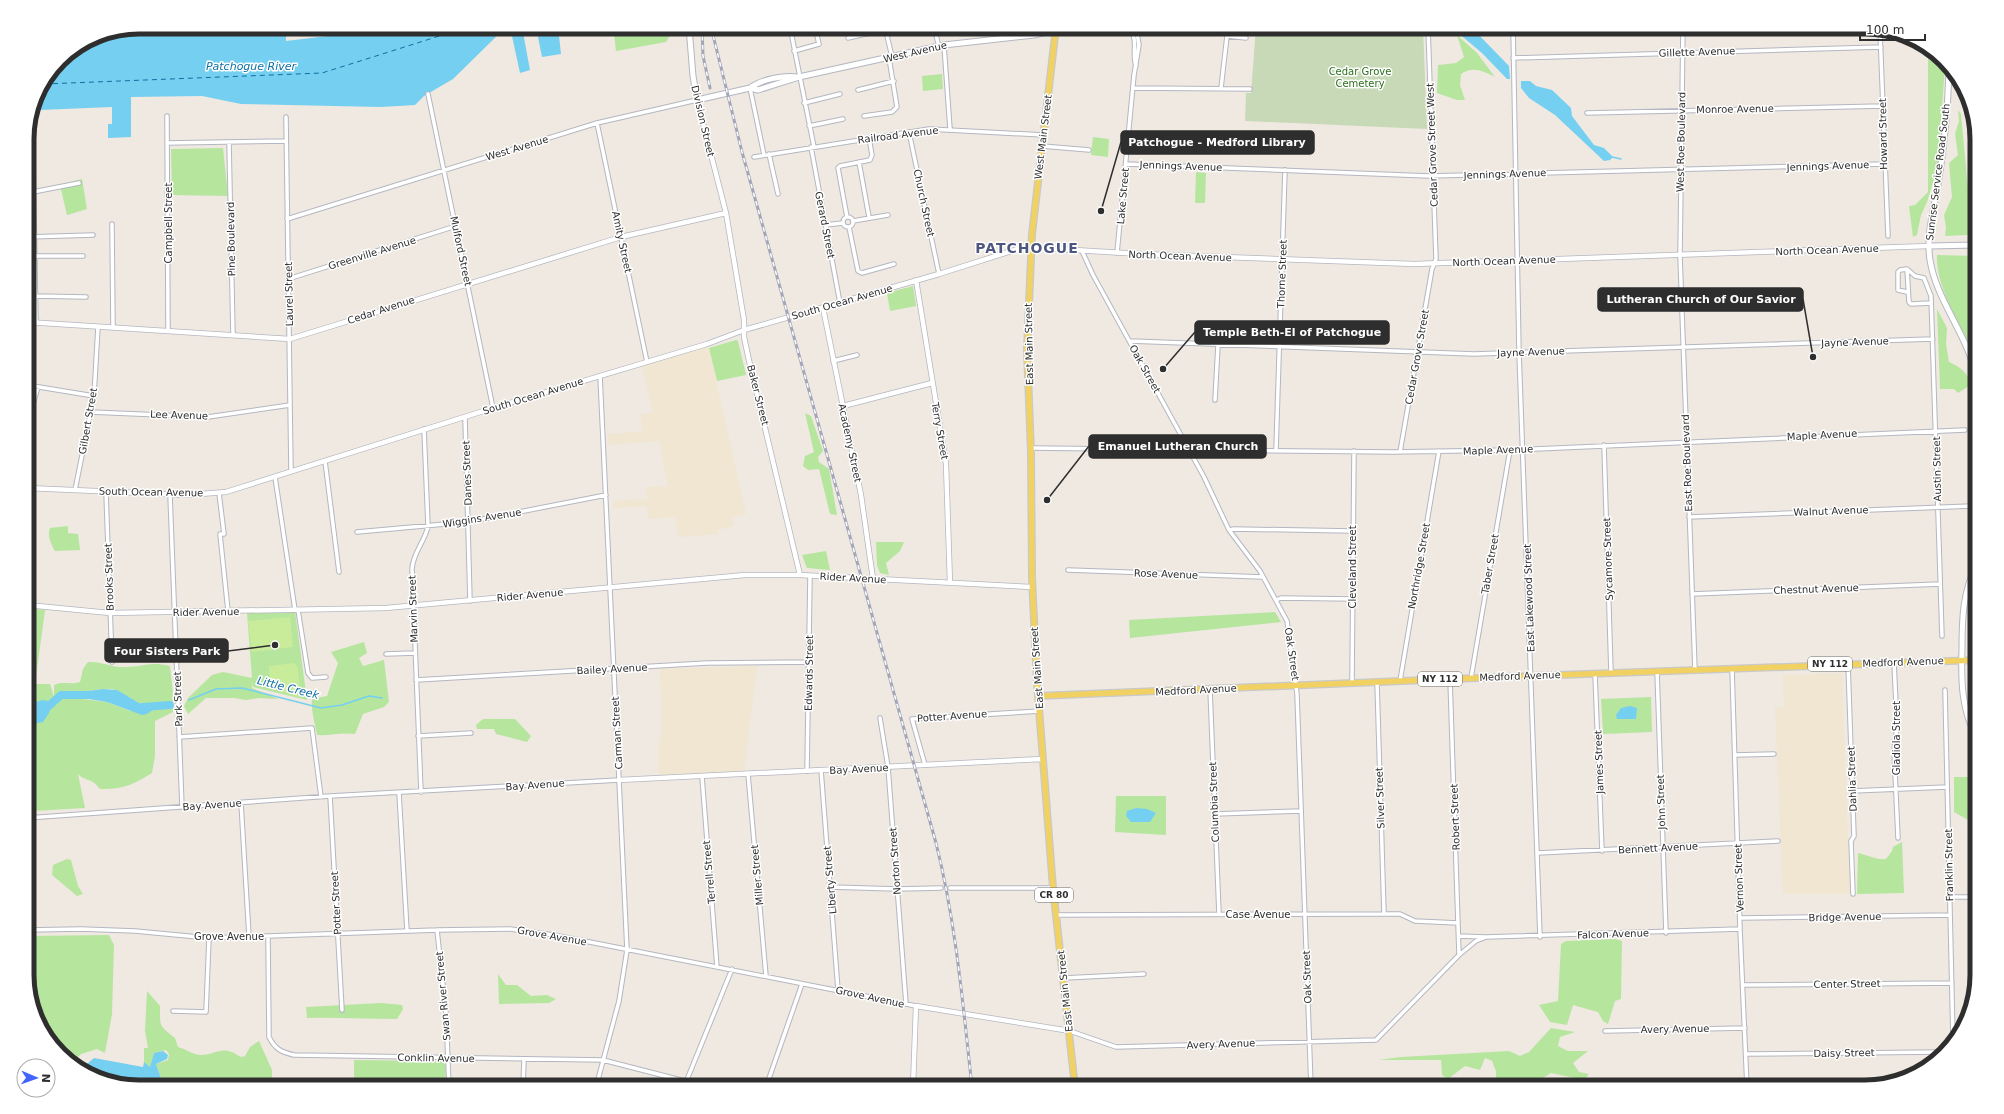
<svg xmlns="http://www.w3.org/2000/svg" width="2004" height="1114" viewBox="0 0 2004 1114" font-family="'DejaVu Sans',sans-serif">
<style>
.education{fill:#f0e6d1}
.green{fill:#b6e59e;fill-rule:evenodd}
.cemetery{fill:#c8d9b8}
.pitch{fill:#c9ec9a}
.water{fill:#75cff0}
.lines{fill:none;stroke-linecap:round;stroke-linejoin:round}
.stream{stroke:#75cff0;stroke-width:1.5}
.river{stroke:#75cff0;stroke-width:8}
.ferry{stroke:#0d6fa3;stroke-width:1;stroke-dasharray:5 4;stroke-linecap:butt}
.minor-casing{stroke:#b4b7c1;stroke-width:5.5}
.tertiary-casing{stroke:#b4b7c1;stroke-width:6}
.secondary-casing{stroke:#b4b7c1;stroke-width:7}
.primary-casing{stroke:#c9c9c9;stroke-width:8}
.motorway-casing{stroke:#c9c9c9;stroke-width:9}
.minor{stroke:#fff;stroke-width:3.5}
.tertiary{stroke:#fff;stroke-width:4.5}
.secondary{stroke:#fff;stroke-width:5}
.primary{stroke:#f2d163;stroke-width:5.5}
.motorway{stroke:#ffa35c;stroke-width:7}
.rail-casing{stroke:#a3a6b8;stroke-width:3}
.rail{stroke:#fff;stroke-width:1.5;stroke-dasharray:4.5;stroke-linecap:butt}
.labels{text-anchor:middle;dominant-baseline:central;stroke-width:3;stroke-linejoin:round;paint-order:stroke}
.shield{fill:#fff;stroke:#6d6d6d;stroke-width:1}
.shield-label{font-size:9px;font-weight:bold;fill:#2e2e2e}
.street-label{font-size:10px;fill:#2e2e2e;stroke:#fff}
.park-label{font-size:10px;fill:#2c6e1b;stroke:#fff}
.water-label{font-size:11px;font-style:italic;fill:#0d6fa3;stroke:#fff}
.district-label{font-size:14px;font-weight:bold;letter-spacing:1px;fill:#4d5680;stroke:#fff}
.rim{fill:none;stroke:#2e2e2e;stroke-width:5}
.leader{fill:none;stroke:#2e2e2e;stroke-width:1.5}
.callout-dot{fill:#2e2e2e;stroke:#fff;stroke-width:1.5}
.callout{fill:#2e2e2e;stroke:#2e2e2e;stroke-width:1.5}
.callout-label{font-size:11px;text-anchor:middle;font-weight:bold;fill:#fff}
</style>
<rect width="100%" height="100%" fill="#efe9e1"/>
<path class="education" d="M708,346L746,514L733,517L734,526L718,530V534L679,537L675,517L648,519L647,506L613,508L614,501L647,499L646,487L668,486L659,441L607,445L608,434L643,431L640,415L653,412L642,367Z
M757,666L744,772L658,777V747L662,734L660,669Z
M1842,673L1850,894H1783L1775,707H1784L1783,675Z"/>
<path class="green" d="M637,27H671L672,28L671,34L666,42L616,51L614,34L625,29Z
M1457,35L1477,53L1495,77C1483,71 1473,66 1461,74L1460,85L1465,100H1457L1437,93L1438,65L1456,63L1464,57Z
M1928,49L1945,65L1938,166L1927,202L1921,215L1917,235L1913,237L1909,206L1915,205L1928,192Z
M942,74L943,89L923,91L922,76Z
M1958,110L1961,114L1972,233L1967,235L1945,236L1946,227L1944,215L1952,197L1949,163L1958,155L1955,134L1959,121Z
M1093,137L1109,139L1108,157L1091,155Z
M223,148L228,196L172,195L171,149Z
M1196,172L1206,173L1205,203H1195Z
M82,179L87,209L67,215L60,185Z
M1937,255L1975,256L1977,358C1963,330 1935,287 1937,255Z
M913,286L916,306L890,311L887,293Z
M1937,309L1947,328L1946,344L1949,362C1961,367 1967,373 1972,384L1958,393L1954,389H1940Z
M736,340L738,341L746,375L717,381L709,348Z
M805,413L811,416L823,451L818,457L819,462L829,469L837,515L830,514L819,469L808,470L803,466L805,456L814,452Z
M68,526V533L78,534L80,550L55,551C51,544 47,536 50,528Z
M876,542H904L900,551L886,563L889,575L880,573L877,565Z
M826,551L830,570L807,568L802,555Z
M27,608L45,610L35,684H50L54,697V685C62,681 71,685 80,682L83,669L88,662C101,661 113,668 126,667C144,667 149,661 170,666L173,693V712L155,721V756L152,773C135,784 121,790 100,789C90,776 87,783 78,774L85,808L34,811L27,791ZM103,689H113L139,703L153,705L130,711L107,702L83,699L81,692Z
M295,611L307,700L253,687V682L252,688L278,699L259,698L246,700L234,698H206L188,714L184,706L188,698L212,675L223,672L252,678L247,613Z
M1275,612L1281,622L1130,638L1129,620Z
M364,642L367,653L359,658L363,666L384,660L389,702L384,707L363,714L355,734C341,732 330,736 317,735C315,723 311,712 312,699L327,696L338,663L331,652Z
M1651,697L1652,732L1603,734L1601,699Z
M483,719H515L531,736L527,742L496,734L494,729H477L476,725Z
M1954,777H1977V825L1954,812Z
M1116,796H1166V835L1115,832Z
M1902,842L1904,893L1857,894L1858,853C1867,855 1877,860 1886,859L1892,851L1893,847Z
M67,859L71,860L78,886L83,894L77,896L52,875L53,865Z
M109,935L114,945L112,1014L105,1053L97,1049L81,1054L73,1062L42,1031L27,982V936Z
M1615,939L1622,941L1621,999L1615,1001L1608,1024L1603,1021L1598,1012L1573,1005L1567,1025L1550,1022L1539,1005L1558,1001L1561,944L1566,941Z
M498,974L506,985H517L531,996L547,995L556,999L549,1003L499,1004Z
M147,991L160,1006C160,1028 159,1025 175,1038L178,1047C186,1049 193,1055 201,1055C219,1054 222,1044 241,1057L245,1056L250,1047L259,1041L272,1070V1087H164L156,1064L168,1060L169,1054L166,1050L154,1053L150,1068L144,1062V1048H148L145,1031Z
M381,1003L402,1005L403,1009L397,1019C367,1019 337,1017 307,1018L306,1007Z
M1551,1028L1575,1032L1560,1037L1558,1046L1568,1051H1588L1573,1063L1579,1072L1589,1074L1584,1080L1551,1073L1535,1083L1532,1087H1496V1071L1492,1061L1485,1058L1480,1070L1465,1066L1448,1079L1442,1075L1441,1060H1379L1401,1057L1509,1051L1520,1056L1529,1052Z
M354,1060L442,1061L446,1066L445,1087H354Z"/>
<path class="cemetery" d="M1256,27H1423L1427,129L1245,121L1246,93H1251Z"/>
<path class="pitch" d="M290,617L293,647L252,652L248,621Z
M294,663L298,668L300,697C279,691 269,690 269,666Z"/>
<path class="water" d="M139,27H286V41L336,35L371,36L396,33L397,27H506L453,79L424,96L415,105L381,107L241,104L202,96L131,97V137L108,138V124H112V107L39,110L38,106L33,105L36,96L60,60L96,35Z
M510,27H522L530,70L520,73Z
M536,27H558L561,54L542,57Z
M1451,27H1471L1509,66L1510,79H1507L1482,53Z
M1521,81H1530L1536,86L1552,90L1571,108L1572,116L1594,145L1604,148L1613,157L1610,160L1604,161L1555,115L1529,98L1521,88Z
M103,689L117,690L139,703L153,705L154,709L147,714L142,715L107,702L77,697L81,692Z
M43,700L52,702L49,713L43,722L27,725V704Z
M1630,706L1637,708L1636,719H1617L1616,715L1621,708Z
M1136,808L1147,809L1156,813L1150,822H1131L1126,816L1127,811Z
M163,1051L168,1055L167,1059L156,1064L164,1087H139L83,1072L80,1070L94,1058L143,1067L144,1062L150,1067L154,1053Z"/>
<g class="lines">
<path class="stream" d="M1612,157L1621,159
M189,700L216,689L242,688L321,708L342,705L369,696L382,698"/>
<path class="river" d="M143,707L170,705
M27,714L42,712L61,695H89"/>
<path class="ferry" d="M44,84L322,73L468,27"/>
<g class="minor-casing">
<path id="minor" d="M329,27V30
M790,27L814,147
M859,27L861,35L886,30
M885,27L892,57
M934,27L939,47
M1029,27L1034,35
M1128,27C1140,40 1131,52 1136,66
M1513,27L1519,352L1540,937
M1683,27L1680,256L1695,670
M1880,31L1888,236
M848,38L861,35
M944,45L950,129
M794,51L819,44L815,27
M1513,58L1881,47
M750,88L764,155
M1133,88L1250,89
M1221,88L1227,36L1246,38
M858,90L894,81
M428,94L493,408
M804,103L840,94
M1587,113L1882,106
M167,116L168,331
M864,116L892,112L897,107L889,58
M286,117L291,471
M597,123L647,362
M809,126L843,119
M909,132L939,274
M229,142L233,335
M167,143L286,141
M1042,146L1089,150
M811,147L840,303
M769,154L778,194
M27,155H33L36,322
M754,157L929,129L1044,135
M859,162L869,217
M1126,164L1429,176L1884,164
M33,192L79,183
M847,217L838,168L840,166L870,160L872,155L869,138
M843 222a5 5 0 1 1 10 0a5 5 0 1 1-10 0Z
M287,219L597,123L697,100
M853,221L888,215
M112,224L113,327
M825,225L843,223
M849,227L858,271L862,273L894,264
M27,237L93,235
M1082,251L1093,275L1204,477L1229,530L1260,571L1287,621L1297,694L1311,1087
M1117,253L1134,75L1139,45L1136,27
M35,256H83
M1907,269L1909,302L1911,304L1931,303
M288,279L456,226
M1907,292L1898,290V272L1900,270L1907,269L1915,276L1924,278L1931,296L1942,636
M35,296L86,297
M1130,341L1474,354L1933,339
M833,361L857,355
M27,385L94,396
M1215,400L1218,345
M90,412L208,417L290,405
M465,418L470,601
M27,425L38,387
M1604,445L1611,673
M1031,448L1393,452L1510,450L1965,430
M1276,450L1285,170
M1400,452L1432,269L1436,259L1428,27
M325,461L339,572
M275,477L295,610
M75,490L94,396L98,327
M106,492L112,662
M219,493L224,534H220L228,611
M170,495L182,807
M1689,517L1972,506
M1229,530L1234,529L1352,531
M357,532L468,522L606,495
M1068,570L1263,577
M1692,594L1940,584
M1276,600L1281,598L1353,599
M298,610L308,673L312,678L326,677
M386,654L415,653
M1894,662L1897,726L1894,750L1898,838
M1848,664L1854,836L1851,841L1853,894
M1732,668L1740,929L1747,1087
M1657,671L1666,933
M1595,674L1602,851
M1471,678L1510,450
M1450,679L1459,955
M416,680L707,663L809,662
M1400,681L1439,451
M1377,682L1384,914
M1352,683L1354,451
M1210,689L1219,914
M1945,690L1953,1040
M880,718L888,767L906,1004
M418,736L471,733
M179,737L312,728L321,797
M1735,755L1774,754
M925,765L912,719L1040,711
M821,770L838,990
M807,771L810,576
M748,774L766,976
M702,777L717,967
M1852,791L1947,787
M421,792L412,569C413,552 425,542 428,526L424,429
M399,793L407,931
M330,796L342,1010
M241,803L249,936
M1215,814L1301,811
M27,818L330,796L619,780
M1538,853L1778,841
M830,887L897,889L941,888
M950,888H1053
M1951,897H1977
M1057,915L1384,914H1400L1415,921L1458,923
M1740,918L1950,915
M27,930L81,929L135,931L209,938L437,930L510,929L554,935L916,1006
M437,930L446,1013L449,1087
M1459,936L1485,937
M268,937L269,1037C275,1049 281,1052 294,1055L603,1060L708,1087
M1064,978L1144,974
M1743,985L1952,983
M173,1011L206,1012L209,938
M1070,1031L1116,1047L1376,1040L1459,955L1476,941L1486,937L1740,929
M1605,1031L1745,1028
M1746,1054L1941,1052
M523,1087L524,1060
M596,1087L619,1001L627,950L600,376
M684,1087L732,969
M766,1087L802,984"/>
</g>
<g class="tertiary-casing">
<path id="tertiary" d="M697,100L726,213L744,320V337L750,365L800,575
M916,280L946,464L950,583
M823,308L861,495L873,579
M27,322L290,339L621,237L726,213
M843,406L932,383
M27,488L187,495L226,492L493,408L707,344L744,330L939,274L1024,247L1141,254L1414,264L1929,246
M27,605L110,613L386,608L745,575H800L1032,587
M619,780L1043,759
M913,1087L916,1006L1070,1031"/>
</g>
<g class="secondary-casing">
<path id="secondary" d="M689,27L693,76L697,100L750,88L758,90L799,77L944,45L1034,35L1056,30
M1949,70C1948,108 1944,147 1938,185C1934,209 1926,235 1930,260C1937,304 1972,339 1977,384
M750,88C762,79 784,75 798,77
M1929,246L1977,245
M1977,564C1963,591 1962,617 1962,648C1961,679 1961,710 1977,738"/>
</g>
<g class="primary-casing">
<path id="primary" d="M1056,27L1032,234L1027,350L1031,452L1032,578L1037,683L1053,888L1075,1087
M1056,30L1083,27
M1038,696L1450,679L1977,660"/>
</g>
<g class="motorway-casing">
<path id="motorway" d="M1971,112L1977,188"/>
</g>
<use href="#minor" class="minor"/>
<use href="#tertiary" class="tertiary"/>
<use href="#secondary" class="secondary"/>
<use href="#primary" class="primary"/>
<use href="#motorway" class="motorway"/>
<g class="rail-casing">
<path id="rail" d="M702,27L703,56L710,88
M711,27L742,152L936,843C956,923 963,1005 972,1087"/>
</g>
<use href="#rail" class="rail"/>
</g>
<g class="labels">
<g class="shield">
<rect x="1808" y="657" width="44" height="14" rx="3"/>
<rect x="1418" y="672" width="44" height="14" rx="3"/>
<rect x="1035" y="888" width="38" height="14" rx="3"/>
</g>
<g class="shield-label">
<text x="1830" y="664">NY 112</text>
<text x="1440" y="679">NY 112</text>
<text x="1054" y="895">CR 80</text>
</g>
<g class="street-label">
<text transform="translate(915 52) rotate(-13)">West Avenue</text>
<text transform="translate(1697 52) rotate(-2)">Gillette Avenue</text>
<text transform="translate(1735 109) rotate(-1)">Monroe Avenue</text>
<text transform="translate(703 121) rotate(77)">Division Street</text>
<text transform="translate(1883 134) rotate(-91)">Howard Street</text>
<text transform="translate(898 135) rotate(-7)">Railroad Avenue</text>
<text transform="translate(1043 137) rotate(-83)">West Main Street</text>
<text transform="translate(1681 142) rotate(-89)">West Roe Boulevard</text>
<text transform="translate(1432 145) rotate(-92)">Cedar Grove Street West</text>
<text transform="translate(517 148) rotate(-17)">West Avenue</text>
<text transform="translate(1181 166) rotate(2)">Jennings Avenue</text>
<text transform="translate(1828 166) rotate(-2)">Jennings Avenue</text>
<text transform="translate(1938 172) rotate(-83)">Sunrise Service Road South</text>
<text transform="translate(1505 174) rotate(-2)">Jennings Avenue</text>
<text transform="translate(1123 196) rotate(-85)">Lake Street</text>
<text transform="translate(924 203) rotate(78)">Church Street</text>
<text transform="translate(168 223) rotate(-90)">Campbell Street</text>
<text transform="translate(825 225) rotate(79)">Gerard Street</text>
<text transform="translate(231 239) rotate(-91)">Pine Boulevard</text>
<text transform="translate(622 242) rotate(78)">Amity Street</text>
<text transform="translate(1827 250) rotate(-2)">North Ocean Avenue</text>
<text transform="translate(461 251) rotate(78)">Mulford Street</text>
<text transform="translate(372 253) rotate(-17)">Greenville Avenue</text>
<text transform="translate(1180 256) rotate(2)">North Ocean Avenue</text>
<text transform="translate(1504 261) rotate(-2)">North Ocean Avenue</text>
<text transform="translate(1282 274) rotate(-88)">Thorne Street</text>
<text transform="translate(289 294) rotate(-91)">Laurel Street</text>
<text transform="translate(842 302) rotate(-16)">South Ocean Avenue</text>
<text transform="translate(381 310) rotate(-18)">Cedar Avenue</text>
<text transform="translate(1855 342) rotate(-2)">Jayne Avenue</text>
<text transform="translate(1029 344) rotate(-91)">East Main Street</text>
<text transform="translate(1531 352) rotate(-2)">Jayne Avenue</text>
<text transform="translate(1417 357) rotate(-80)">Cedar Grove Street</text>
<text transform="translate(1145 369) rotate(61)">Oak Street</text>
<text transform="translate(758 395) rotate(76)">Baker Street</text>
<text transform="translate(533 396) rotate(-17)">South Ocean Avenue</text>
<text transform="translate(179 415) rotate(2)">Lee Avenue</text>
<text transform="translate(88 421) rotate(-80)">Gilbert Street</text>
<text transform="translate(940 431) rotate(80)">Terry Street</text>
<text transform="translate(1822 435) rotate(-3)">Maple Avenue</text>
<text transform="translate(850 443) rotate(78)">Academy Street</text>
<text transform="translate(1498 450) rotate(-2)">Maple Avenue</text>
<text transform="translate(1687 463) rotate(-92)">East Roe Boulevard</text>
<text transform="translate(1937 469) rotate(-91)">Austin Street</text>
<text transform="translate(467 473) rotate(-92)">Danes Street</text>
<text transform="translate(151 492) rotate(1)">South Ocean Avenue</text>
<text transform="translate(1831 511) rotate(-2)">Walnut Avenue</text>
<text transform="translate(482 518) rotate(-9)">Wiggins Avenue</text>
<text transform="translate(1608 559) rotate(-92)">Sycamore Street</text>
<text transform="translate(1490 564) rotate(-80)">Taber Street</text>
<text transform="translate(1419 566) rotate(-80)">Northridge Street</text>
<text transform="translate(1352 567) rotate(-90)">Cleveland Street</text>
<text transform="translate(1166 574) rotate(2)">Rose Avenue</text>
<text transform="translate(109 577) rotate(-92)">Brooks Street</text>
<text transform="translate(853 578) rotate(3)">Rider Avenue</text>
<text transform="translate(1816 589) rotate(-2)">Chestnut Avenue</text>
<text transform="translate(530 595) rotate(-5)">Rider Avenue</text>
<text transform="translate(1529 598) rotate(-92)">East Lakewood Street</text>
<text transform="translate(413 609) rotate(-92)">Marvin Street</text>
<text transform="translate(206 612) rotate(-1)">Rider Avenue</text>
<text transform="translate(1292 654) rotate(82)">Oak Street</text>
<text transform="translate(1903 662) rotate(-2)">Medford Avenue</text>
<text transform="translate(1037 668) rotate(-94)">East Main Street</text>
<text transform="translate(612 669) rotate(-3)">Bailey Avenue</text>
<text transform="translate(809 673) rotate(-89)">Edwards Street</text>
<text transform="translate(1520 676) rotate(-2)">Medford Avenue</text>
<text transform="translate(1196 690) rotate(-3)">Medford Avenue</text>
<text transform="translate(178 699) rotate(-92)">Park Street</text>
<text transform="translate(952 716) rotate(-4)">Potter Avenue</text>
<text transform="translate(617 733) rotate(-93)">Carman Street</text>
<text transform="translate(1896 738) rotate(-90)">Gladiola Street</text>
<text transform="translate(1599 762) rotate(-92)">James Street</text>
<text transform="translate(859 769) rotate(-3)">Bay Avenue</text>
<text transform="translate(1852 779) rotate(-92)">Dahlia Street</text>
<text transform="translate(535 785) rotate(-4)">Bay Avenue</text>
<text transform="translate(1380 798) rotate(-92)">Silver Street</text>
<text transform="translate(1214 802) rotate(-92)">Columbia Street</text>
<text transform="translate(1661 802) rotate(-92)">John Street</text>
<text transform="translate(212 805) rotate(-4)">Bay Avenue</text>
<text transform="translate(1455 817) rotate(-92)">Robert Street</text>
<text transform="translate(1658 848) rotate(-3)">Bennett Avenue</text>
<text transform="translate(895 861) rotate(-94)">Norton Street</text>
<text transform="translate(1949 865) rotate(-91)">Franklin Street</text>
<text transform="translate(709 872) rotate(-95)">Terrell Street</text>
<text transform="translate(757 875) rotate(-95)">Miller Street</text>
<text transform="translate(1739 878) rotate(-92)">Vernon Street</text>
<text transform="translate(830 880) rotate(-95)">Liberty Street</text>
<text transform="translate(336 903) rotate(-93)">Potter Street</text>
<text x="1258" y="914">Case Avenue</text>
<text transform="translate(1845 917) rotate(-1)">Bridge Avenue</text>
<text transform="translate(1613 934) rotate(-2)">Falcon Avenue</text>
<text x="229" y="936">Grove Avenue</text>
<text transform="translate(552 936) rotate(10)">Grove Avenue</text>
<text transform="translate(1307 977) rotate(-92)">Oak Street</text>
<text transform="translate(1847 984) rotate(-1)">Center Street</text>
<text transform="translate(1065 991) rotate(-96)">East Main Street</text>
<text transform="translate(443 996) rotate(-95)">Swan River Street</text>
<text transform="translate(870 997) rotate(12)">Grove Avenue</text>
<text transform="translate(1675 1029) rotate(-1)">Avery Avenue</text>
<text transform="translate(1221 1044) rotate(-2)">Avery Avenue</text>
<text transform="translate(1844 1053) rotate(-1)">Daisy Street</text>
<text transform="translate(436 1058) rotate(1)">Conklin Avenue</text>
</g>
<g class="park-label">
<text x="1360" y="71">Cedar Grove<tspan x="1360" dy="12">Cemetery</tspan></text>
</g>
<g class="water-label">
<text x="251" y="66">Patchogue River</text>
<text transform="translate(288 688) rotate(14)">Little Creek</text>
</g>
<g class="district-label">
<text x="1027" y="248">PATCHOGUE</text>
</g>
</g>
<path d="M0 0H2004V1114H0ZM139 34H1865A105 105 0 0 1 1970 139V975A105 105 0 0 1 1865 1080H139A105 105 0 0 1 34 975V139A105 105 0 0 1 139 34Z" fill="#fff" fill-rule="evenodd"/>
<path class="rim" d="M139 34H1865A105 105 0 0 1 1970 139V975A105 105 0 0 1 1865 1080H139A105 105 0 0 1 34 975V139A105 105 0 0 1 139 34Z"/>
<path class="leader" d="M1101 211L1121 142M1813 357L1803 299M1163 369L1195 332M1047 500L1089 446M275 645L228 651"/>
<g class="callout-dot">
<circle cx="1101" cy="211" r="4"/>
<circle cx="1813" cy="357" r="4"/>
<circle cx="1163" cy="369" r="4"/>
<circle cx="1047" cy="500" r="4"/>
<circle cx="275" cy="645" r="4"/>
</g>
<g class="callout">
<rect x="1121" y="131" width="193" height="23" rx="4"/>
<rect x="1598" y="288" width="205" height="23" rx="4"/>
<rect x="1195" y="321" width="194" height="23" rx="4"/>
<rect x="1089" y="435" width="177" height="23" rx="4"/>
<rect x="105" y="639" width="123" height="23" rx="4"/>
</g>
<g class="callout-label">
<text x="1217" y="146">Patchogue - Medford Library</text>
<text x="1701" y="303">Lutheran Church of Our Savior</text>
<text x="1292" y="336">Temple Beth-El of Patchogue</text>
<text x="1178" y="450">Emanuel Lutheran Church</text>
<text x="167" y="655">Four Sisters Park</text>
</g>
<g transform="translate(36 1078) rotate(92)"><circle r="19" fill="#ffffff" stroke="#ababab"/>
<path d="M0-3L7 15L0 10L-7 15Z" fill="#4264fb"/>
<text y="-6" font-size="11" font-weight="bold" text-anchor="middle" fill="#2e2e2e">N</text>
</g>
<path d="M1860 34v6h65v-6" fill="none" stroke="#2e2e2e" stroke-width="2"/>
<text x="1866" y="34" font-size="12" fill="#2e2e2e" stroke="#ffffff" stroke-width="3" paint-order="stroke">100 m</text>
</svg>
